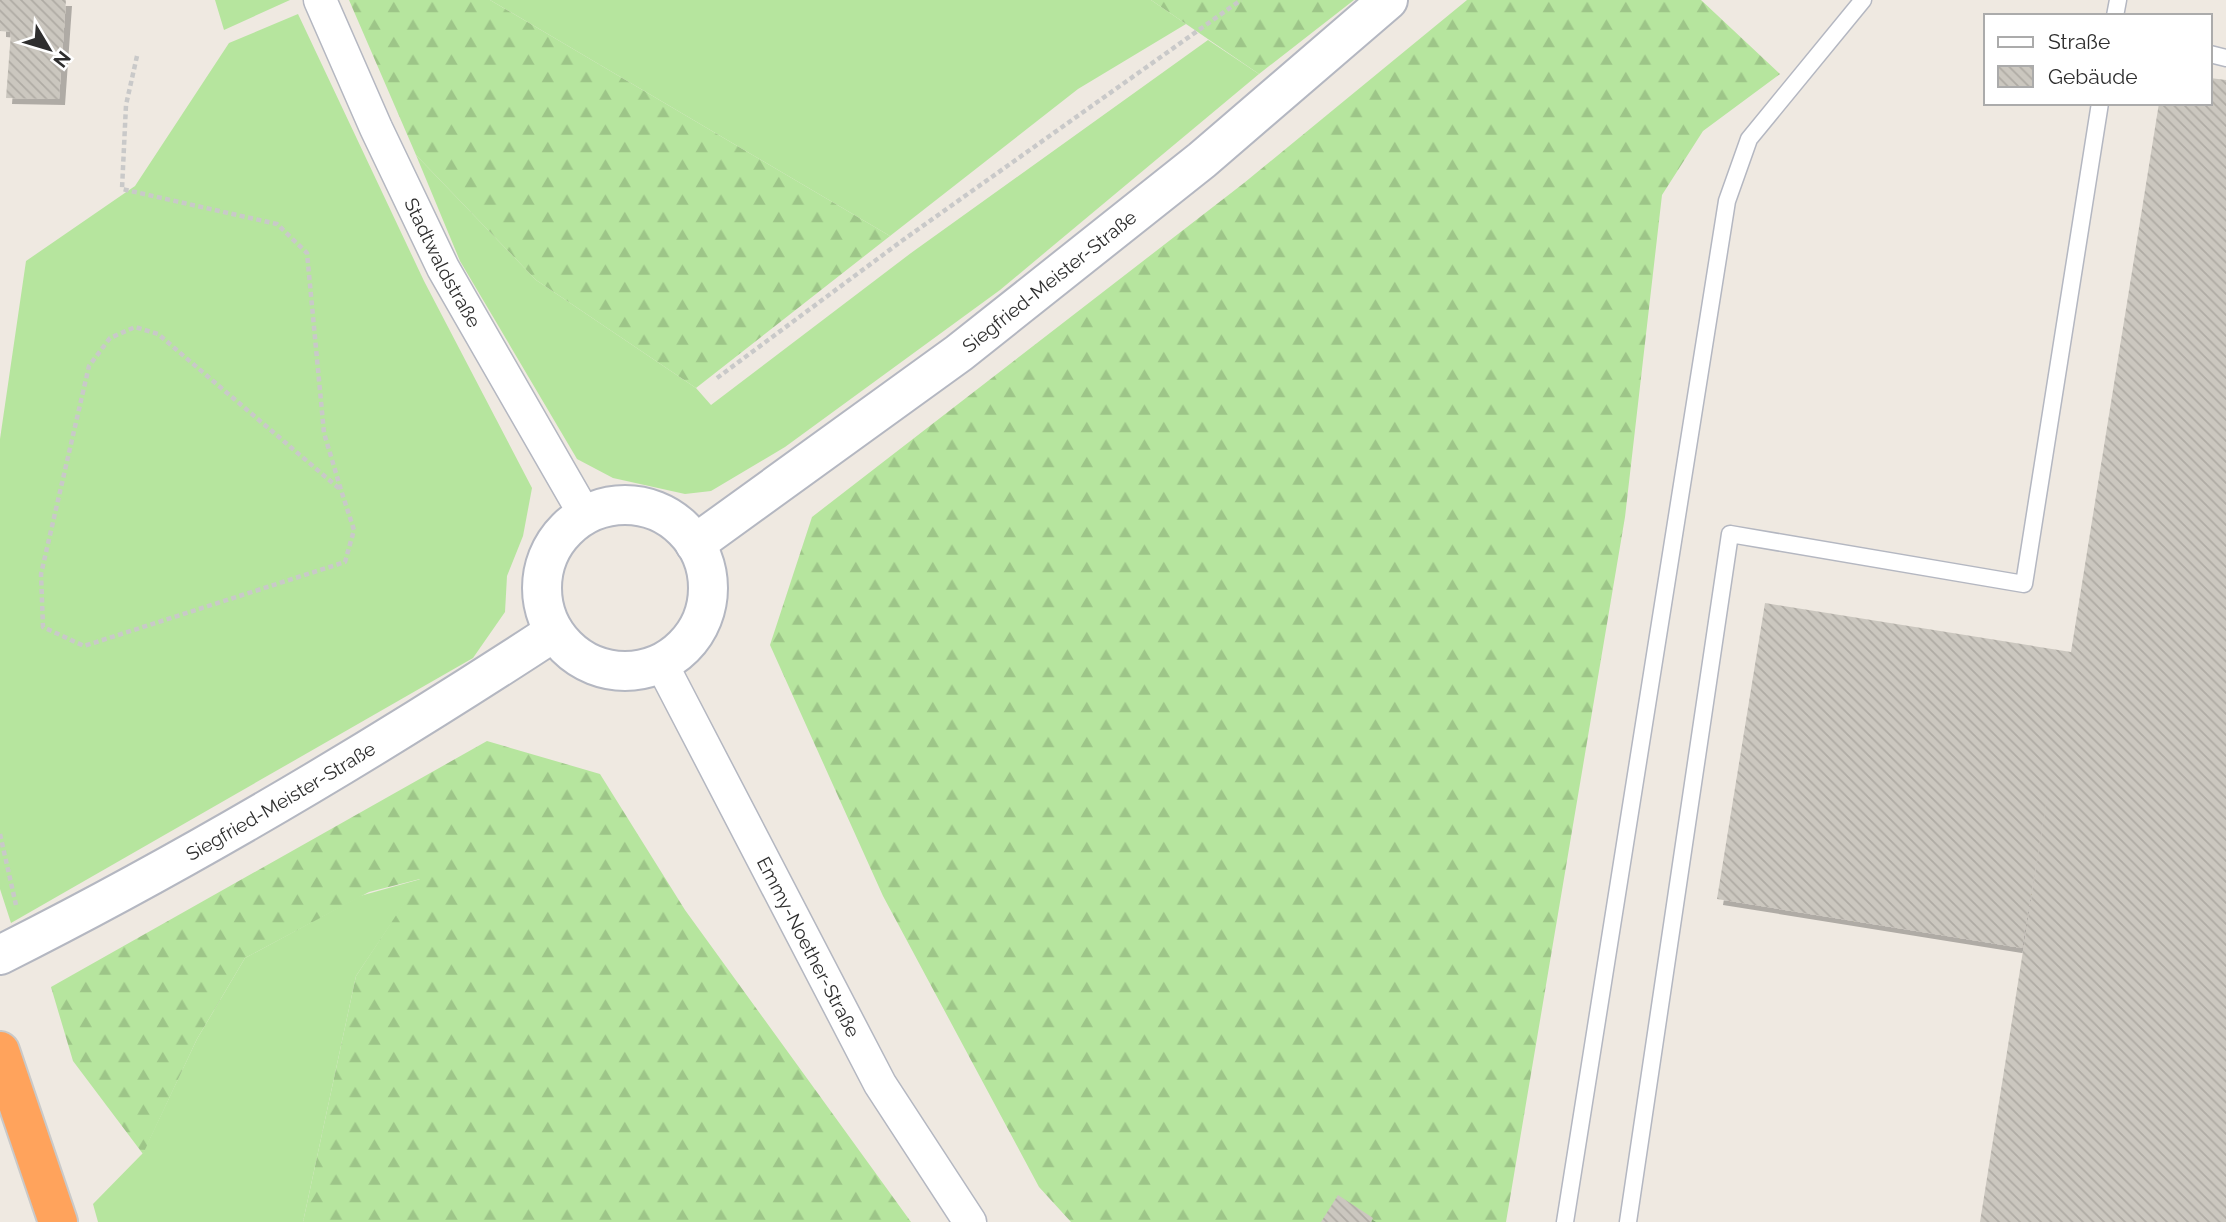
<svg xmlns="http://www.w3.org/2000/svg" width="2226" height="1222" viewBox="0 0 2226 1222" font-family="Raleway,sans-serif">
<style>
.grass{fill:#b6e59e}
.forest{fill:url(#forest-firs)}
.building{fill:url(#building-back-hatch);filter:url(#shadow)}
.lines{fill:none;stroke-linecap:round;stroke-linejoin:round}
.lane-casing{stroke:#b4b7c1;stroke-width:19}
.street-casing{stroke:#b4b7c1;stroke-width:35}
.secondary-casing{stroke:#b4b7c1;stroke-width:42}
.highway-casing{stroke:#c9c9c9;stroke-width:42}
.path{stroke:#c9c9c9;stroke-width:4.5;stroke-dasharray:5 3.5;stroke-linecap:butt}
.lane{stroke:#fff;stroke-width:16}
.street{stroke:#fff;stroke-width:32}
.secondary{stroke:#fff;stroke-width:38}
.highway{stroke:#ffa35c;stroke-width:38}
.labels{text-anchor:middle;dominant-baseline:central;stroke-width:6;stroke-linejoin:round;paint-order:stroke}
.street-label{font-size:19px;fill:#2e2e2e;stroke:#fff}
</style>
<defs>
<pattern id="forest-firs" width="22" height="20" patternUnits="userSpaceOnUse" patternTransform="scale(1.75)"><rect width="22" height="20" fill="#b6e59e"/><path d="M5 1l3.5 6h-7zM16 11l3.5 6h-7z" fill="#9dc588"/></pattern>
<pattern id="building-back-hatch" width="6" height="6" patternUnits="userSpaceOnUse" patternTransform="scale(1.75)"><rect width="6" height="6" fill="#cbc7bf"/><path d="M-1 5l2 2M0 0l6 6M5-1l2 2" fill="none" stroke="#afaba4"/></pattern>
<filter id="shadow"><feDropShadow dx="6" dy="6" stdDeviation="0" flood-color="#0004"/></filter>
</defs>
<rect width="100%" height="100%" fill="#efe9e1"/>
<path class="grass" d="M215,0H290L224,30Z
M490,0H1151L1186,24L1078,89L890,236Z
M298,14L424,281L532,488L523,536L507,576L505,612L473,658L11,923L0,889V439L26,261L135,186L229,43Z
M1208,40L1259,74L1000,290L785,447L711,491L685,494L613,478L577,459L460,261L416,155L536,280L696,388L711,405L911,253Z
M421,879L356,976L303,1222H98L93,1204L143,1153L197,1039L245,958L360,896Z"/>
<path class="forest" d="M349,0H490L890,236L696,388L536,280L416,155Z
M1151,0H1354L1259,74Z
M1467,0H1701L1780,74L1703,131L1662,195L1625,517L1506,1222H1071L1039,1187L883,896L770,645L812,517L1244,183Z
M487,741L600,774L685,910L911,1222H303L356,976L420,879L369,892L245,958L197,1039L143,1154L73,1061L51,987Z"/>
<path class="building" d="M0,0H66L59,99L6,98L11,32L0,31Z
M2210,78L2226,80V1222H1980L2050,781L2022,948L1717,899L1765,603L2071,652L2159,103H2210Z
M1338,1195L1373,1218L1371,1222H1321Z"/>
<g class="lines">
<g class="lane-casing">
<path id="lane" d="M2115,16L2118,0
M2210,54L2226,58
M1565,1222L1727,201L1749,139L1863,0
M1628,1222L1730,534L2024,584L2100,103"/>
</g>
<g class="street-casing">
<g id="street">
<path id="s1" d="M320,0L376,128L443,268L585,515"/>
<path id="s2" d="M661,663L880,1084L970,1222"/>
</g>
</g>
<g class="secondary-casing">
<g id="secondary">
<circle cx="625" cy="588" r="83"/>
<path id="s3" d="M695,544L959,353L1202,160L1388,0"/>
<path id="s4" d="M0,955C191,859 375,749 554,632"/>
</g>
</g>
<g class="highway-casing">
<path id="highway" d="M0,1051L58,1222"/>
</g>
<path class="path" d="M137,56L126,105L122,189L277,224L307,253L324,433L341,490L158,334L135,327L110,338L89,366L41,574L43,627L84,646L345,562L354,530L341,490
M717,378L903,240L1241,0
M0,834L16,905"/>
<use href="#lane" class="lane"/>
<use href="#street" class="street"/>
<use href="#secondary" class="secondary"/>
<use href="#highway" class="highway"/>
</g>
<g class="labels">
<g class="street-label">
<text stroke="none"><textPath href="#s1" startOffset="290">Stadtwaldstraße</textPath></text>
<text stroke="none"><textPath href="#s3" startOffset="441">Siegfried-Meister-Straße</textPath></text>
<text stroke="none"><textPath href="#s4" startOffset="320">Siegfried-Meister-Straße</textPath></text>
<text stroke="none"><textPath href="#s2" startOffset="320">Emmy-Noether-Straße</textPath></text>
</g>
</g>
<rect x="1984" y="14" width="228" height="91" fill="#ffffff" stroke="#ababab" stroke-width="2"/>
<rect x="1998" y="37" width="35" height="10" fill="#ffffff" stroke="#ababab" stroke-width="2"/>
<text x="2048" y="49" font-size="21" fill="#2e2e2e">Straße</text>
<rect x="1998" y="66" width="35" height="21" fill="url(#building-back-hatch)" stroke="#ababab" stroke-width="2"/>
<text x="2048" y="84" font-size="21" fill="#2e2e2e">Gebäude</text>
<g transform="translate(49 49) rotate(128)" stroke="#ffffff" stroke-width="5" paint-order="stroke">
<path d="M0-5L12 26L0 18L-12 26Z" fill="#2e2e2e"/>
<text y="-10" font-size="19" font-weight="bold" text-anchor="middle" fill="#2e2e2e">N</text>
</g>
</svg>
